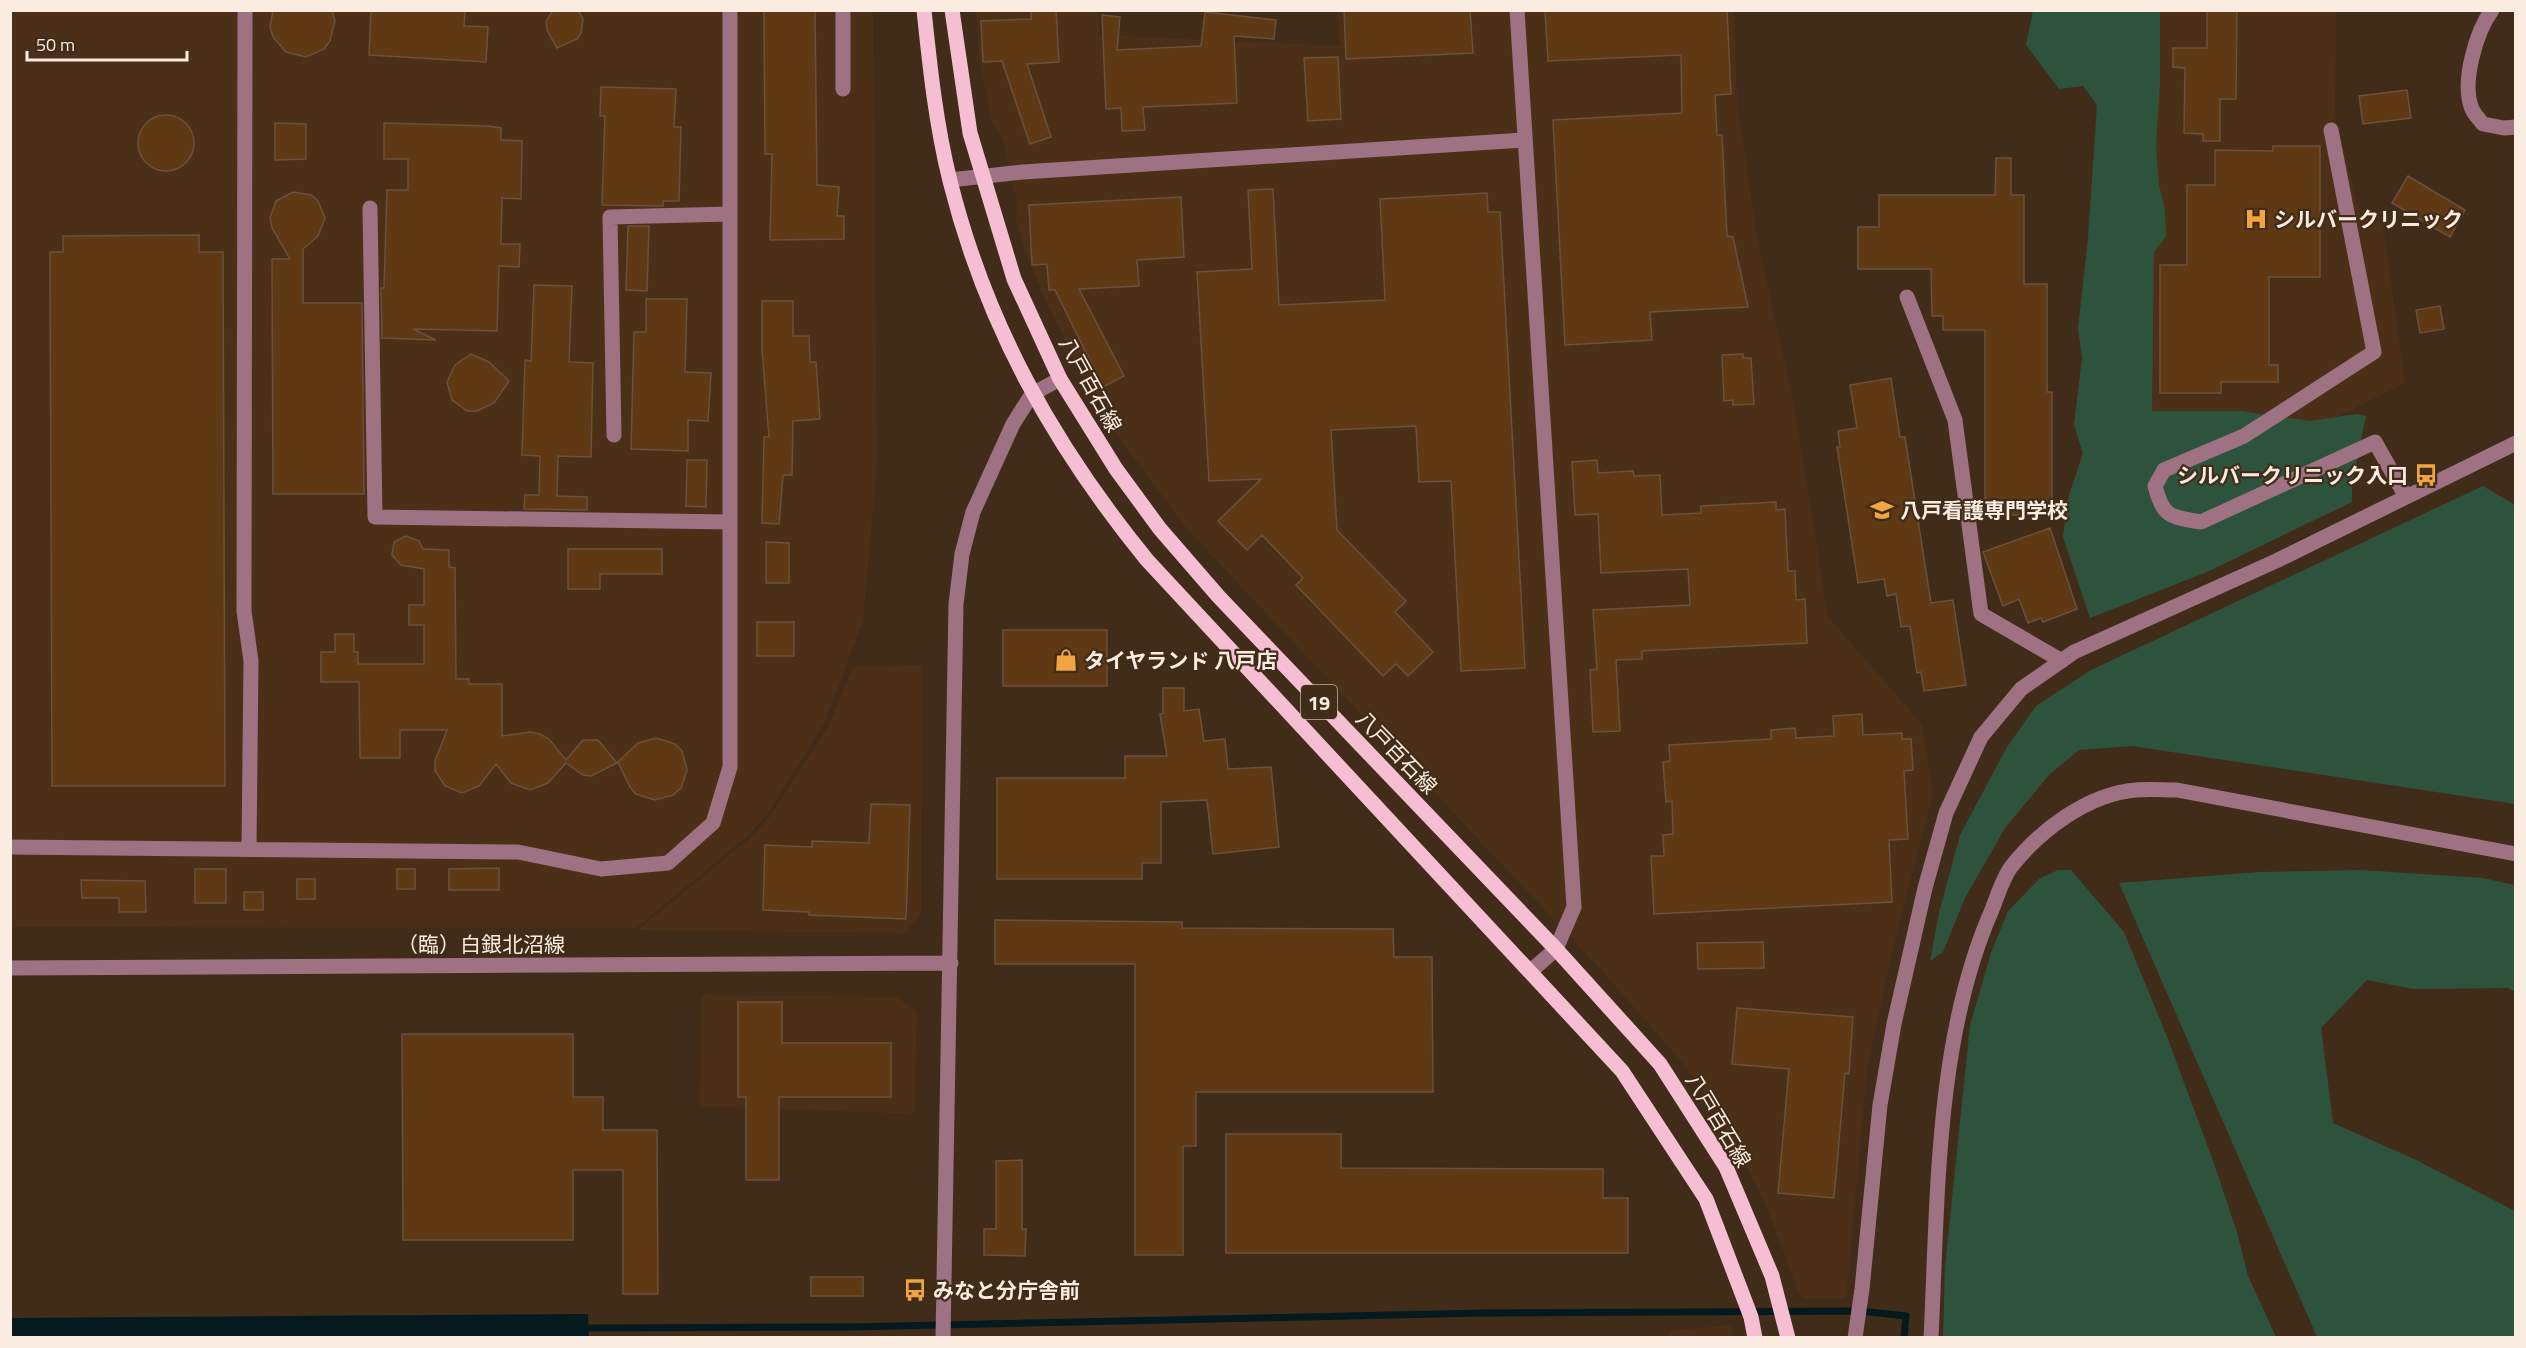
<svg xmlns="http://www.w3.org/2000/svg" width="2526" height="1348" viewBox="0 0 2526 1348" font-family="'Titillium Web','Noto Sans JP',sans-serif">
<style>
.built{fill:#4b3017}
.green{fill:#2e533d}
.water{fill:#041a1f}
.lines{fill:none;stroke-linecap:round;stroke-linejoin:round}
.stream{stroke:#041a1f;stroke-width:7}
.building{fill:#5f3914;stroke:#69513d;stroke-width:1.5}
.minor{stroke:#9e7283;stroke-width:15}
.major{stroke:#f5bed3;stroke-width:15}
.labels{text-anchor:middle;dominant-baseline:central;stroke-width:4.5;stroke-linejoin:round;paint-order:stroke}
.shield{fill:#412c19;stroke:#c3b2a5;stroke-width:1.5}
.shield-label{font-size:20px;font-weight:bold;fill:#fbece1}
.poi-label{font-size:21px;font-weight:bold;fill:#fbece1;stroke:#412c19;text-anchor:start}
.street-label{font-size:21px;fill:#fbece1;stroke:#412c19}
</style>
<rect width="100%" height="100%" fill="#412c19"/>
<path class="built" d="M11,11H873L877,463L863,621L824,724L766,816L745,838L636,928L11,927Z
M976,11H1098L1099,35L1340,46L1337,11H1734L1737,102L1757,238L1794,405L1828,617L1922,724L1933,794L1892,951L1867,1069L1846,1299H1804L1799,1294L1766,1205L1736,1145L1702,1088L1680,1060L1605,974L1188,530L1117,435L1083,376L1043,295L1025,249L1015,219L1018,207L1003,140L993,124L980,64Z
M2145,11H2336L2335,115L2360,214L2383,224L2405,383L2311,430L2136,429Z
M922,665L921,914L905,933L638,930L748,840L769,818L828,727L853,667Z
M702,995L897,997L917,1012L914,1114L700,1106Z
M1730,1325L1734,1337H1670L1668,1331Z"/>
<path class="green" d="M2033,11H2160V84L2156,146L2159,185L2165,209L2166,237L2154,252L2152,411H2240L2310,421L2357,414L2366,416L2352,484V502L2207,572L2090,618L2063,537L2067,502L2083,453L2074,425L2082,358L2078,328L2088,238L2097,105L2083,86L2059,89L2026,45Z
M2483,486L2515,505V804L2132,746L2079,750L2049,775L2005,828L1965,898L1943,952L1930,961L1939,913L1960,835L2007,747L2036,706L2091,670Z
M2058,870H2071L2124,932L2166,1034L2215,1166L2237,1232L2248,1276L2276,1337H1943L1945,1267L1970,1025L1991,953L2008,911L2039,879Z
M2361,870L2483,878L2515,885V992L2508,988L2413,989L2367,980L2321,1028L2333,1123L2414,1159L2515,1211V1337H2317L2119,883L2259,872Z"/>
<path class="water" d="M588,1314L589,1338L10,1337L11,1318Z"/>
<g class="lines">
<path class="stream" d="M589,1328L851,1327L1483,1313L1860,1311L1906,1316L1904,1338"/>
</g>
<path class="building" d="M273,10H332L335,21L330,41L324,49L306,57L286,52L273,37L270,27Z
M371,10H465L464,26L488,27L486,62L369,55Z
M553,10H578L583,19L581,33L577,39L557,48L547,30L546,22Z
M764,10H815L817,185L839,187L837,216H844V239L770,240L772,154H765Z
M1031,10H1056L1059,62L1027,64L1051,137L1030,144L1002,61L983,62L981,21L1031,19Z
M1344,10H1470L1473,53L1346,59Z
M1545,10H1727L1731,94L1715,95L1717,135H1722L1727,236L1733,237L1748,307L1650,312L1652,340L1565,345L1553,120L1682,113L1681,55L1548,61Z
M2207,10H2237L2236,99H2220V141H2203V134L2184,133L2185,68L2173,67V48H2207Z
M1205,12L1276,20L1274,39L1234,36L1237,103L1143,107L1145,130L1122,131L1121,108L1106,109L1102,15L1120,17L1117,50L1201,46Z
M1338,57L1341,119L1308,121L1304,58Z
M601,87L676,89L674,127H681L679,201H663V206L602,205L605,116H600Z
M2407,90L2411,118L2363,124L2359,96Z
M138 143a28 28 0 1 1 56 0a28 28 0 1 1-56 0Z
M275,123L306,124V159L275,160Z
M384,123L488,126L501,128V140L522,141L521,199L502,198L501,244H520L519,267L499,266L497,331L413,329L436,340L382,338L381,288H384L387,190H408V159H384Z
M2273,146H2320V277H2269V365H2278V382H2221V393H2160V265H2187V185H2215V150L2273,151Z
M1996,158H2011V195H2024V284H2047V392H2052V515H1985V330H1943V316H1932L1931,269H1858V227H1879V195H1995Z
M2408,176L2465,210L2450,237L2392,203Z
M1273,189L1279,305L1385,300L1380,199L1487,193L1488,212H1500L1525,668L1461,671L1451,481L1419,482L1416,426L1331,430L1337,530L1406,601L1395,612L1433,652L1408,676L1396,664L1383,676L1296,585L1303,578L1262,535L1247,550L1218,521L1261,479L1209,481L1197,272L1252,269L1248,190Z
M293,192L311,195L318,201L325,218L318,236L303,249V303H362L364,494H273L272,259H290L272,228L270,218L276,201Z
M1181,197L1184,257L1137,260L1139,286L1079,289L1124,376L1103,387L1055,290H1049L1047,264L1032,265L1029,205Z
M628,226H649L647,291L626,290Z
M199,235V252H223L225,786H52L50,252H63V236Z
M534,285L572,286L569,362L593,363L591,457L558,456L557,496L587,497V510L524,509L525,495H539L540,456L522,455L525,360L531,361Z
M646,299H687L685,372L711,373L708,421L688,420V451L631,449L634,332H646Z
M762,301H793V336H809L810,362H816L820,419L793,421L792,475H783L779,524L762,523L764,437H769L762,350Z
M2440,306L2444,329L2420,333L2416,310Z
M471,354L489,362L509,381L494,403L477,411H467L452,400L447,382L455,365Z
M1743,354V358H1751L1754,404L1733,405V400L1724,401L1722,355Z
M1891,378L1900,437H1905L1931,603L1953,600L1966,685L1924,691L1921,672L1917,673L1910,626L1901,627L1896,594L1887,596L1884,579L1858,583L1837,447H1840L1838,431L1857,428L1850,385Z
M687,460H707L706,507L686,506Z
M1597,460L1598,473L1633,471L1634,476L1660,475L1662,515L1701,513V506L1776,502V510L1785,509L1788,571H1795L1796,600L1805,599L1807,643L1642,651V659L1616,660L1620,731L1593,732L1590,670L1597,669L1593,610L1690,605L1688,569L1601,573L1598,514L1575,515L1572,462Z
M2050,528L2077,609L2043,622L2041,618L2028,623L2019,599L2003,606L1983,552Z
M406,536L419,541L423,549L449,550V567L455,568L456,679H469V684H502V736L530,732L540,734L549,739L566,760L583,740H598L617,763L591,776L583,775L566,763L548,783L530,790L511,783L496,764L479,786L462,793L445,786L435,771V761L447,730H400V758H360L359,682H321V652H335V634H354V652H358V664H424V625H409V605H424V569L401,565L392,555L394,542Z
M766,542L789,543V583H766Z
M568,549H662V574H600V589H568Z
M757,622H794V656H757Z
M1003,630H1107V686H1003Z
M1163,688H1184V711L1199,709L1204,741L1225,739L1228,769L1271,767L1279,847L1213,854L1207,800L1161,802V863H1142V879H997V778H1125V756H1167L1160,714L1163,713Z
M1862,714L1863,735L1902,733V739H1911L1913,770L1904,771L1908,839L1889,840L1892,902L1654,914L1651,856H1664L1663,835L1673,834L1672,801L1666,802L1663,762L1670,761L1669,745L1771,739V730L1795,728L1796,738L1834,736L1833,716Z
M656,738L675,744L682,751L687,770L681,788L673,795L655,800L636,794L630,787L618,762L638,743Z
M871,804L910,805L906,919L809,915V912L763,910L765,845L812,847V841L869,843Z
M499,868V890H449V869Z
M195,869H226V903H195Z
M397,869H415V889H397Z
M297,879H315V899H297Z
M81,880L145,881L146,912H119V898H82Z
M244,892H263V910H244Z
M995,920L1182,922V928L1393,929L1394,957H1432L1433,1092H1196V1146H1183V1255H1135V964H995Z
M1763,942L1764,968L1698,969L1697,943Z
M738,1002H782V1043H891V1097H779V1180H746V1097H738Z
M1737,1008L1853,1017L1849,1074L1845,1073L1834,1198L1778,1193L1789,1069L1732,1064Z
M402,1034H573V1097H603V1130H657L658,1294H623V1170H573V1240H403Z
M1226,1134H1341V1168L1603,1169V1198H1628V1253H1226Z
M1022,1160V1229H1026L1025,1256L984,1255V1229H996V1161Z
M811,1277H863V1296H811Z"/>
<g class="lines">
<path class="minor" d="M245,10L244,611L251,661L249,849
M843,10V89
M1517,10L1574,907L1556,949L1531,971
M2492,10C2476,32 2461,83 2472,109C2474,114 2479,119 2483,124L2504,128L2516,127
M2331,130L2374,352L2244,436L2164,470L2155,486C2163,517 2170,517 2201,522L2375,442L2406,497
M950,180L1023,172L1524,140
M370,208L375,517L730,522
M1907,297L1955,420L1981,614L2062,661
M614,435L610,217L730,214
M10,847L518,852L601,869L668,863L713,823L730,767V10
M10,968L951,963
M943,1338L956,604L962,554L973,512L1013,424L1032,394L1060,379
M1855,1338L1862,1289L1880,1105L1894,1024L1925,888L1946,813L1981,737L2021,689L2074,652L2276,561L2516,443
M1931,1338C1938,1199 1935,1041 1991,912C1997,898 2002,879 2011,867C2040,830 2088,794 2136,790C2149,789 2163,790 2177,790L2516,854"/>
<path class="major" d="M924,10C930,68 936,125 950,181C986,325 1054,446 1147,560L1622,1071L1706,1199L1751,1317L1755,1338
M952,10L970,133L1014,279L1060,379L1116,469L1160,529L1219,597L1556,949L1660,1064L1726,1167L1772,1276L1788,1338"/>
</g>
<defs>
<g id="hospital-bare" transform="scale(1.8)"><path d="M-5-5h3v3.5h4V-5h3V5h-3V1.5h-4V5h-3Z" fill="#f1a540" stroke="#412c19" stroke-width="2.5" paint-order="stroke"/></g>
<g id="bus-bare" transform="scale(1.8)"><path d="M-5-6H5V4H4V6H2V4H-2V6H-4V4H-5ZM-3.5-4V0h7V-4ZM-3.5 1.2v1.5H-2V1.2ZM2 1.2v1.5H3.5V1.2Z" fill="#f1a540" stroke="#412c19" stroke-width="2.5" paint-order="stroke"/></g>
<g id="university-bare" transform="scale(1.8)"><path d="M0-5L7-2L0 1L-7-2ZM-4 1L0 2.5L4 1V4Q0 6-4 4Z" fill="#f1a540" stroke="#412c19" stroke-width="2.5" paint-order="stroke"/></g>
<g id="shop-bare" transform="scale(1.8)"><path d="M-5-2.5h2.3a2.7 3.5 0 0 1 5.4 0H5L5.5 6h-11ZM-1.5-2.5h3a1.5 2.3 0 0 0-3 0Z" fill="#f1a540" stroke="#412c19" stroke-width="2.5" paint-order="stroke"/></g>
</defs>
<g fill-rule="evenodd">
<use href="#hospital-bare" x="2256" y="219"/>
<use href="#bus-bare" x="2426" y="475"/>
<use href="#university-bare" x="1882" y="510"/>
<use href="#shop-bare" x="1066" y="660"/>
<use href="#bus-bare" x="915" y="1290"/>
</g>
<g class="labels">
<rect class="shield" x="1301" y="685" width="36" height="34" rx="4.5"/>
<g class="shield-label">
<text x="1319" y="702">19</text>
</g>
<g class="poi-label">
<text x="2274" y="219">シルバークリニック</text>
<text x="2408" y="475" text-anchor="end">シルバークリニック入口</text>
<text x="1900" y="510">八戸看護専門学校</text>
<text x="1084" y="660">タイヤランド 八戸店</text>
<text x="933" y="1290">みなと分庁舎前</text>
</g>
<g class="street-label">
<text transform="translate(1091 384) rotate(61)">八戸百石線</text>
<text transform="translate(1397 752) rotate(46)">八戸百石線</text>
<text x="481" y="944">（臨）白銀北沼線</text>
<text transform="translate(1719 1120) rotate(59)">八戸百石線</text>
</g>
</g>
<rect width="2526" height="1348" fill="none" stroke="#fbece1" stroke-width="24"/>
<path d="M27 51v9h160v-9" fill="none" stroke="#fbece1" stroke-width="3"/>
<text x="36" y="51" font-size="18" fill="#fbece1" stroke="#412c19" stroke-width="4.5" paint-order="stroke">50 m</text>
</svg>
